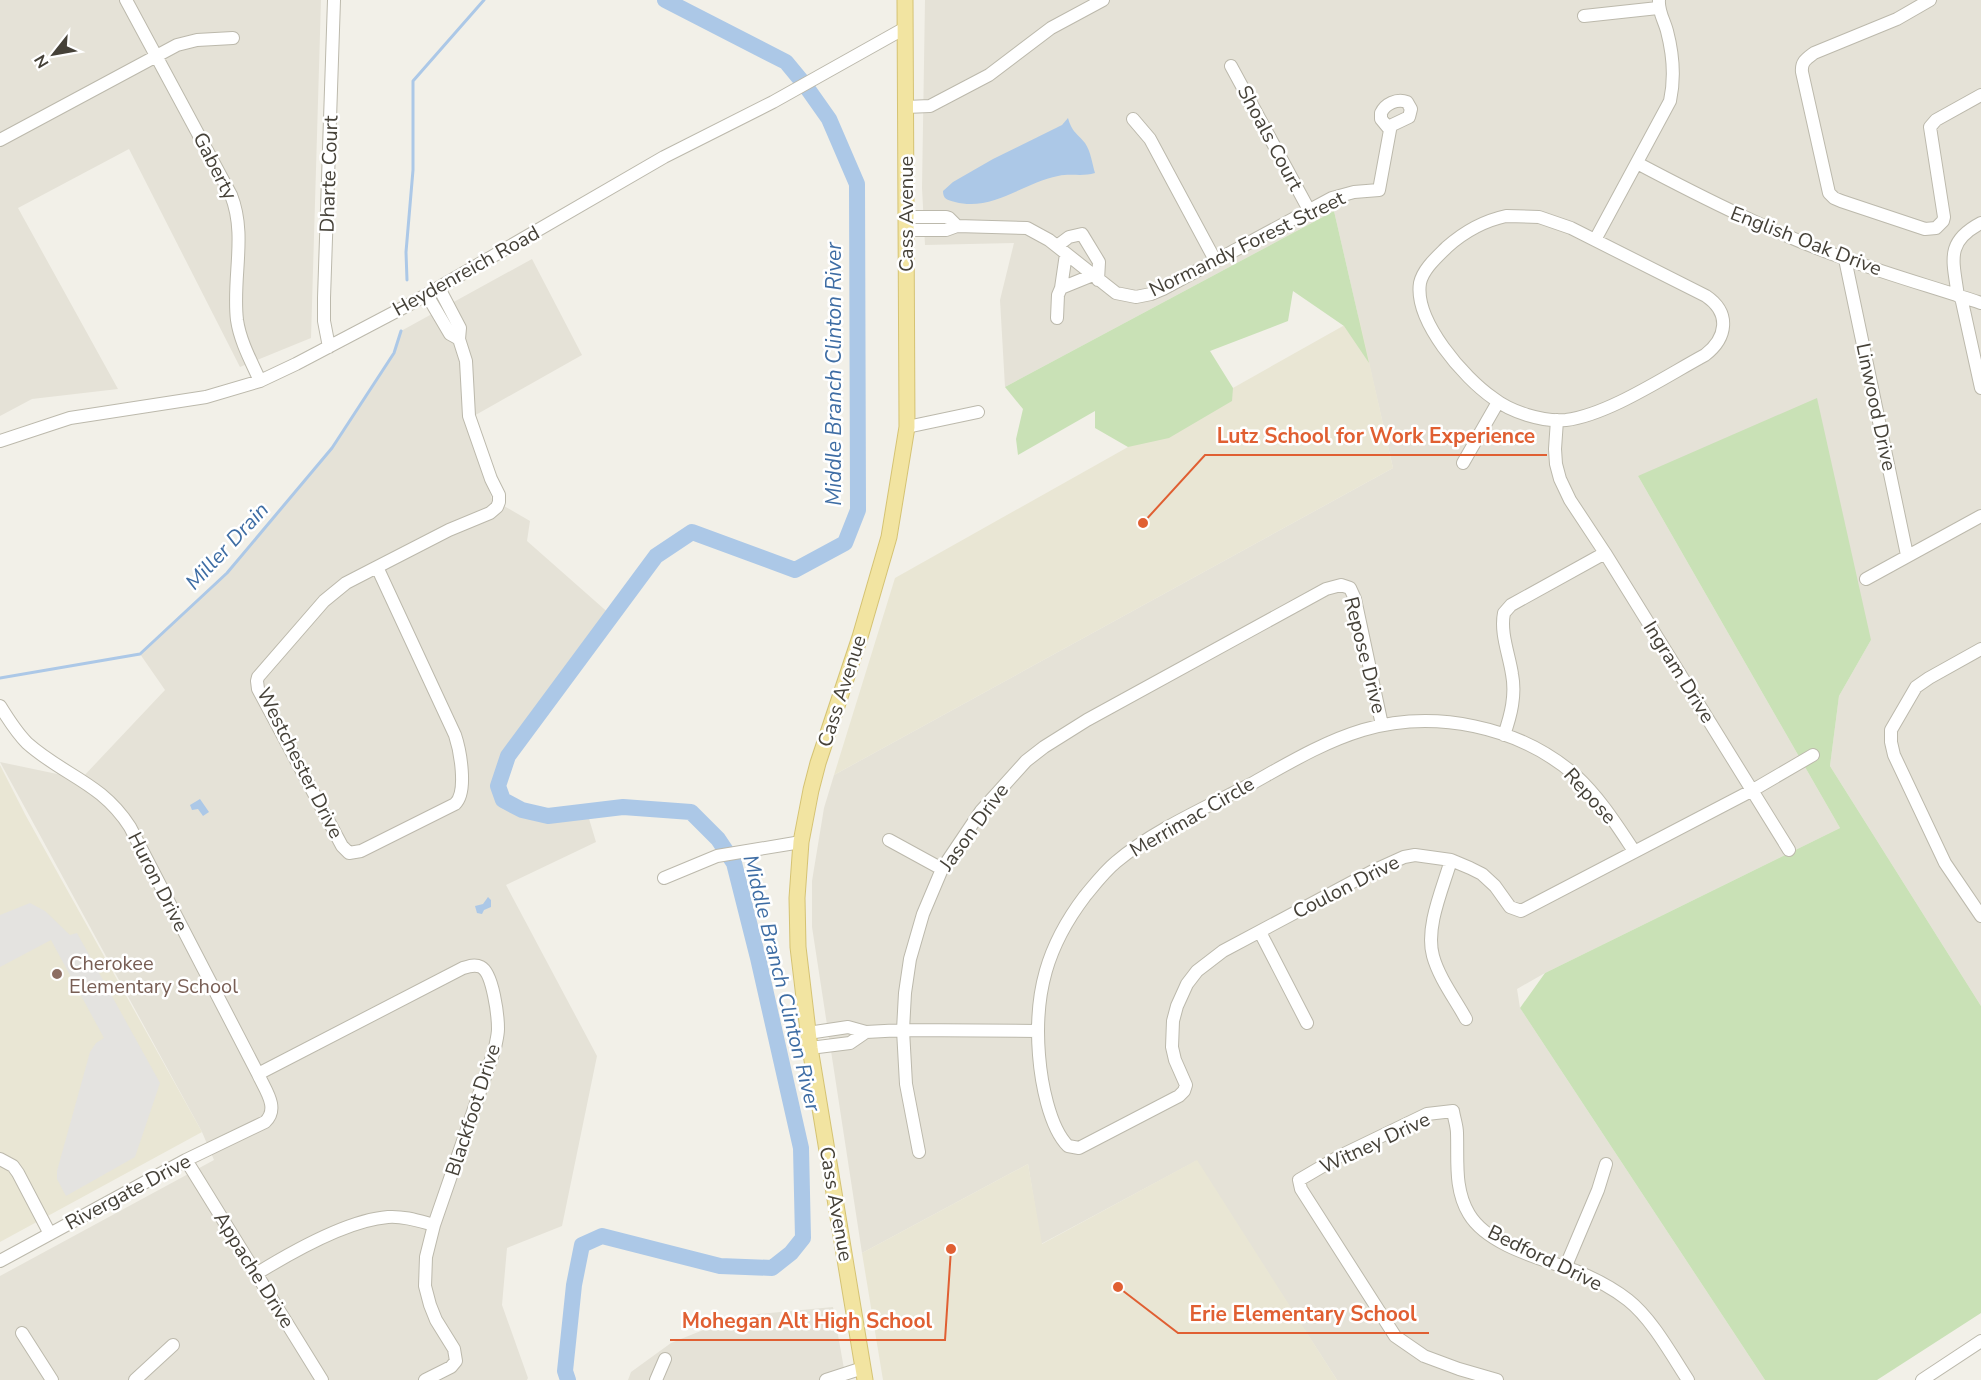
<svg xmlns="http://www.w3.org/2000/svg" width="1981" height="1380" viewBox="0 0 1981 1380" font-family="'Nunito Sans',sans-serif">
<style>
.residential{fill:#e5e2d7}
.education{fill:#e9e6d4}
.green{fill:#c9e1b6}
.parking{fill:#e4e3e0}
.water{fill:#acc8e7}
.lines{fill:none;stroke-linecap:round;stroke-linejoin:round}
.stream{stroke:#acc8e7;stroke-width:3}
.river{stroke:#acc8e7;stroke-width:16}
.minor-casing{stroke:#bcb9ac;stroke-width:14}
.major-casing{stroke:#d5c373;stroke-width:17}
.minor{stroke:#fff;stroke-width:12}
.major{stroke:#f2e4a1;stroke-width:15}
.education-dot{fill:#8d6e63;stroke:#fff;stroke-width:2}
.labels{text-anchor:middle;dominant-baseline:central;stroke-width:5;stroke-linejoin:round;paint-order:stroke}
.street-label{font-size:20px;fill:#454138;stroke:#fff}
.education-label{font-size:20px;fill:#785e54;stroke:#fff;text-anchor:start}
.water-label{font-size:21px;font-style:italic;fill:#3e6da4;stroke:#fff}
.leader{fill:none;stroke:#e05f32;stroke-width:2}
.callout-dot{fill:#e05f32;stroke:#fff;stroke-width:2}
.callout-label{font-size:21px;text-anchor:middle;font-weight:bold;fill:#e05f32;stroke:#fff;stroke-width:5;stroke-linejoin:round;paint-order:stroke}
</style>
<rect width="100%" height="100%" fill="#f2f0e8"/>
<path class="residential" d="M0,0H321L311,338L240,367L129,149L18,208L118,389L32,399L0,416Z
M925,0H1981V1006L1830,766L1839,696L1871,640L1638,476L1840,828L1545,973L1517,989L1520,1008L1765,1380H1337L1196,1161L1041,1244L1028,1164L862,1253L812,927V881L824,808L834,775L1393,468L1334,211L1005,387L1000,300L1014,243L925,245L922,188Z
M532,259L582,355L465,421L492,499L530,521L527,541L612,616L508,756L498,786L503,800L522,810L548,816L587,812L596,842L506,885L597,1056L562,1226L507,1248L502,1305L528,1378L527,1380H0V1276L214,1160L202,1132L0,762L81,779L165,690L140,654L227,573L332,448L394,353L401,331Z
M833,1307L846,1380H628L631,1372L671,1343L738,1316Z"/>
<path class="education" d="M1359,317L1393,468L834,775L895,578Z
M0,765L26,816L202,1132L0,1242Z
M1197,1160L1337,1380H883L862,1253L1028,1164L1042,1244Z"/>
<path class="green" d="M1334,211L1369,363L1344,326L1293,291L1288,321L1210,351L1233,388L1232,401L1169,438L1128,447L1095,428V411L1018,455L1016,439L1023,409L1005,387Z
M1817,398L1871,640L1839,696L1830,766L1981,1006V1313L1877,1380H1765L1520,1008L1545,973L1840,828L1638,476Z"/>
<path class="parking" d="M30,903L45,911L70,935L77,933L160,1083L135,1157L66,1196L57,1179V1171L90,1052L96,1043L104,1038L51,940L0,967V915Z"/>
<path class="water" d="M1068,118C1072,132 1076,132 1085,143C1091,152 1092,163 1095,173C1082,177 1071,173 1058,176C1023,183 992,212 955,202C947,200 943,199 943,191L953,182L993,159L1062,125Z
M200,799L209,812L203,816L198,809L192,810L190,805Z
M488,897L491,900V907L484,910L482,914L477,913L475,906L483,904Z"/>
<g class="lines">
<path class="stream" d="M407,280L406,252L413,170V81L484,0
M0,678L140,654L227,573L332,448L394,353L401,331"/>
<path class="river" d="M568,1380L565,1371L574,1285L582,1245L602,1236L720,1266L772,1268L791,1253L803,1238L801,1148L758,958L734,863L718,839L691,812L623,807L548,816L522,810L503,800L498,786L508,756L656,556L692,532L795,570L845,543L858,510L857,184L829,119L805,85L786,62L665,0"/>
<g class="minor-casing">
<path id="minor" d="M126,0L231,195C247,235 232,278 237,320C240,341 251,361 260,381
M1930,0L1897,19L1814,53C1806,59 1801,62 1802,72L1829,193L1834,198L1841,201L1925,229L1936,228L1943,221L1944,217L1930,127L1936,120L1981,95
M1584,16L1658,8
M1231,66L1309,210
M906,107L930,106L989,75L1051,28L1103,0
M1133,119L1150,139L1215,260
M0,140L177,45L197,40L233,38
M1637,163C1705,199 1773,233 1846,259C1890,275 1936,288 1981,303
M1506,216L1539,217L1571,228L1706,296C1731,313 1727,338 1705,355C1666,376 1608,415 1566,420C1542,422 1511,412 1493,398C1464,378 1414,321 1420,283C1423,269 1437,257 1447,247C1465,231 1483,221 1506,216Z
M907,217H946L949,218L957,226L946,230H907
M957,226L1027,228L1049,240L1116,293L1136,297L1151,294L1163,289L1332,198L1354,192L1379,190L1390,130L1381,119V113C1385,104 1397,98 1407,102L1411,109L1409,117L1388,127
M1595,240L1670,101C1675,78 1673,54 1667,31C1664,20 1658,11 1659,0
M1057,246L1069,237L1082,234L1099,262L1098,280
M1066,254L1061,288L1093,275
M1845,259L1907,555
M427,295L450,334L459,339L460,328L439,288
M1958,296C1953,260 1945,242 1981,223
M1961,297L1981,388
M1057,318L1058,295L1061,288
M329,347L324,321V298L334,0
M1557,420L1555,449L1556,464L1560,479L1570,500L1605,553L1789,850
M907,427L978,412
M0,441L70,418L206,397L260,381L296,364L412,303L664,157L773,102L905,28
M1463,463L1498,402
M377,567L455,735C460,750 468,792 455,804L361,851L349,853L342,846L258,689L257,681L258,677L324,601L346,583Z
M377,567L449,530L490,513L497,507L499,502V495L491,479L469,416L466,361L459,339
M1866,579L1981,516
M1981,649L1929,678L1916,687L1891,730V742L1894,755L1945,863L1981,916
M0,706C8,719 16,732 27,743C64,776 101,782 130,827L258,1074C265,1090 280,1108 265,1122L186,1160L0,1261
M1504,735C1511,715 1516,695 1512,674C1509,654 1500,633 1504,613L1511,605L1605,553
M889,840L942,869
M1634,851C1616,824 1599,797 1575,775C1518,726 1434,709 1363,730C1323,742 1287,764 1251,784C1207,807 1154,830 1116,862C1104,872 1095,884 1085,896C1047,946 1034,993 1039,1055C1041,1081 1049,1127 1068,1146L1079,1148L1179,1096L1184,1091L1186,1085L1175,1060L1172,1047L1173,1021L1177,1006L1187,984L1197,971L1223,951L1373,871L1404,857L1415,855L1451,860L1470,868L1482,874L1495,886L1510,907L1521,911L1753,790L1813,755
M1451,860C1443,888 1425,927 1433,956C1439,978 1455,999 1466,1019
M664,878L717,856L801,842
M1260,932L1307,1023
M808,1033L848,1027L866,1032L903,1030L1037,1031
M810,1048L850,1043L866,1032
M258,1074L463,968C469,966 475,964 481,967C493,973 498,1016 498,1029C498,1035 496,1042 495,1048L434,1225L426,1257L425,1286L430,1305L436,1320L454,1349L456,1361L451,1367L425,1380
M919,1152L906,1084L903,1030L905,993L910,959L923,914L942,869L981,811L1026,761L1044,747L1087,720L1326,589L1341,585L1350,588L1355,599L1382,725
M0,1159L13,1166L18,1173L50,1234
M186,1160L322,1380
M1565,1268L1598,1190L1606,1164
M256,1274C290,1253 348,1220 388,1217C404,1216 419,1221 434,1225
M22,1333L52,1380
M135,1380L173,1345
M656,1380L665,1359
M826,1380L863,1368
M1497,1380L1459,1369L1424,1356L1395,1336L1301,1189L1299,1180L1340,1156L1427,1114L1453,1111C1454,1118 1457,1126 1457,1133C1458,1161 1454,1189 1469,1214C1488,1246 1543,1259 1576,1271C1593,1278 1614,1289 1628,1300C1652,1319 1671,1354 1688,1380
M1922,1380L1981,1341"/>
</g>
<g class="major-casing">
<path id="major" d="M865,1380L810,1048L798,947L797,898L801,842L811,790L818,763L860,637L889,537L907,427L905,0"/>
</g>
<use href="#minor" class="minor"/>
<use href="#major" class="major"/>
</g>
<circle class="education-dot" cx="57" cy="974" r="6"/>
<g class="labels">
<g class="street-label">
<text transform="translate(1270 138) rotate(62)">Shoals Court</text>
<text transform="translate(215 166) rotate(63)">Gaberty</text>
<text transform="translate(329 174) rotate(-88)">Dharte Court</text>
<text transform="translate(906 214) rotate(-90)">Cass Avenue</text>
<text transform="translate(1806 241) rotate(21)">English Oak Drive</text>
<text transform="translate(1247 244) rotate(-26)">Normandy Forest Street</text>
<text transform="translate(466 271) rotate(-29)">Heydenreich Road</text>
<text transform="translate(1876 407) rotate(78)">Linwood Drive</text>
<text transform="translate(1365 655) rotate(76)">Repose Drive</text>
<text transform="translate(1679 672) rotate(58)">Ingram Drive</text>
<text transform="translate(842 691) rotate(-72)">Cass Avenue</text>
<text transform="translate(300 763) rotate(63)">Westchester Drive</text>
<text transform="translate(1590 796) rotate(48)">Repose</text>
<text transform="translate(1192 817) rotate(-30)">Merrimac Circle</text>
<text transform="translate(974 827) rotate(-54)">Jason Drive</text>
<text transform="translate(158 882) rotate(63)">Huron Drive</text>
<text transform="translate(1346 887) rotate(-27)">Coulon Drive</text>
<text transform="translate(473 1110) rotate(-72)">Blackfoot Drive</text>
<text transform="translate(1375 1143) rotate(-25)">Witney Drive</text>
<text transform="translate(128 1192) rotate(-28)">Rivergate Drive</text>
<text transform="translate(836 1204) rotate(80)">Cass Avenue</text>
<text transform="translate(1545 1258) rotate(26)">Bedford Drive</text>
<text transform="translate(254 1270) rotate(58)">Appache Drive</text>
</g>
<g class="education-label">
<text x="69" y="963">Cherokee<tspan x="69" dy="23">Elementary School</tspan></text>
</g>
<g class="water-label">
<text transform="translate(834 374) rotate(-90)">Middle Branch Clinton River</text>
<text transform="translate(227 546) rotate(-47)">Miller Drain</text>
<text transform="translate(782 983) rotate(76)">Middle Branch Clinton River</text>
</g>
</g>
<path class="leader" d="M1143 523L1205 455H1547M1118 1287L1178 1333H1429M951 1249L945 1340H670"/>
<g class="callout-dot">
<circle cx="1143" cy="523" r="6"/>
<circle cx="1118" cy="1287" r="6"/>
<circle cx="951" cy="1249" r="6"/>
</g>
<g class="callout-label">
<text x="1376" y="443">Lutz School for Work Experience</text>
<text x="1303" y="1321">Erie Elementary School</text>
<text x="807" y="1328">Mohegan Alt High School</text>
</g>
<g transform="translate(54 54) rotate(239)" stroke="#ffffff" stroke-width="4.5" paint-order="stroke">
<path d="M0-4.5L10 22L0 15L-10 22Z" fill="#454138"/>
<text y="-9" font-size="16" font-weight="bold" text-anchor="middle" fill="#454138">N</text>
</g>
</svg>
